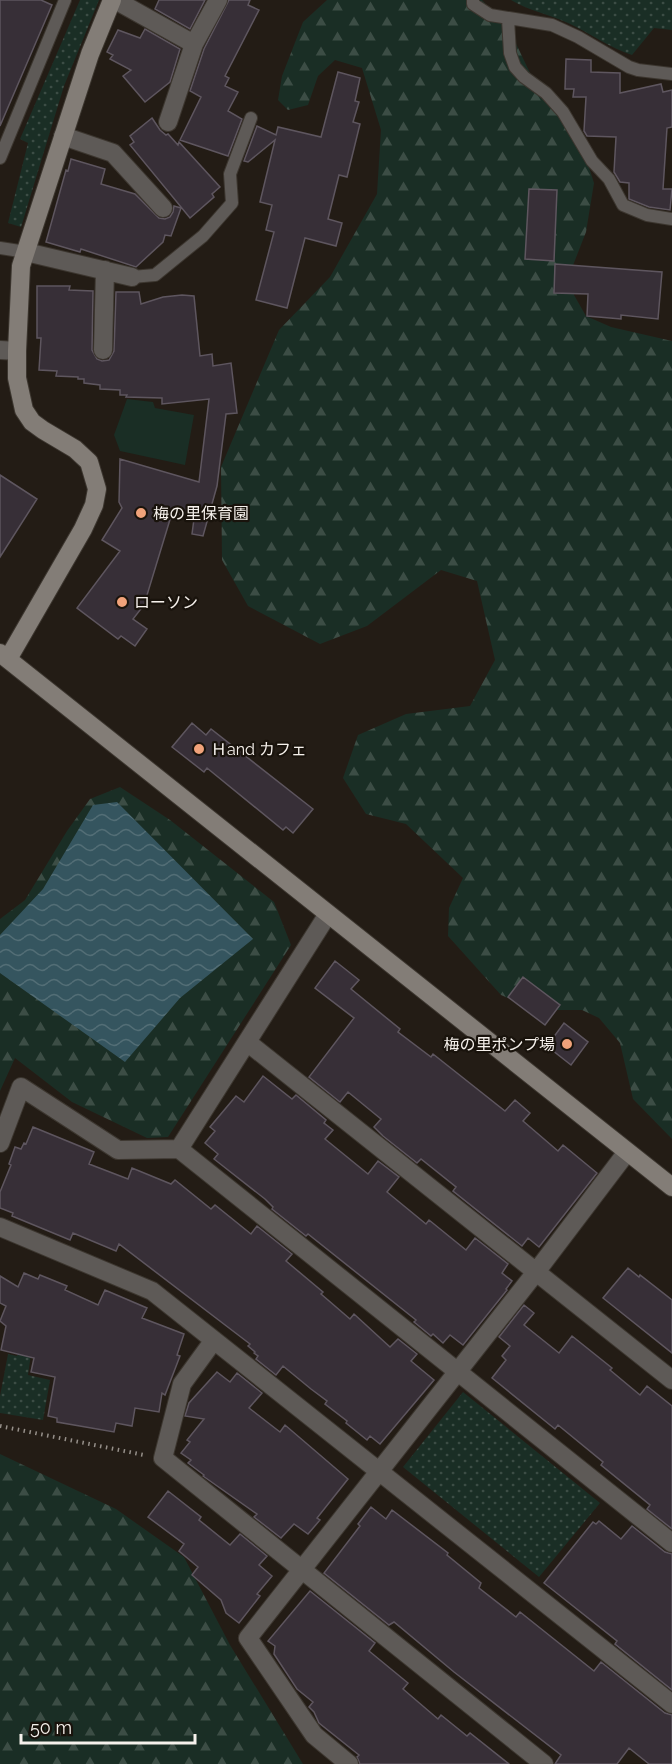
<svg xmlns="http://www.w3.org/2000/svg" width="672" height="1764" viewBox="0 0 672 1764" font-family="Raleway,'Noto Sans JP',sans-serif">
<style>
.green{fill:url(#green-dots)}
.forest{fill:url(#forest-firs)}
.pitch{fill:#1a2e25}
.water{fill:url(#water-waves)}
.building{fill:#372f37;stroke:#5e565f;stroke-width:1.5}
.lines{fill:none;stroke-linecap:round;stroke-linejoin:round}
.lane-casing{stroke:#3c362f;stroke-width:14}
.street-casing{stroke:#3c362f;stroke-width:20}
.secondary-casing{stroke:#3c362f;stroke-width:20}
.path{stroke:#96908a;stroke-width:4;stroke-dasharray:1.5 4.5;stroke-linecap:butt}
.lane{stroke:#5e5a57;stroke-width:12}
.street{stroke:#5e5a57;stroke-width:18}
.secondary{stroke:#837d77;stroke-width:18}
.poi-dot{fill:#f0a27a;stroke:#19130c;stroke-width:2}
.labels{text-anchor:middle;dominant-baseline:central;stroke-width:4.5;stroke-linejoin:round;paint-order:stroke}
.poi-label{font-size:16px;fill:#f6f1ec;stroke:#19130c;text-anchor:start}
</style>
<defs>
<pattern id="green-dots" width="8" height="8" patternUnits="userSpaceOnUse" patternTransform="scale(1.5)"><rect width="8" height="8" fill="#1a2e25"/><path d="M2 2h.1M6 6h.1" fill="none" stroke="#3c4d45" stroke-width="1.8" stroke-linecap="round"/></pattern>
<pattern id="forest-firs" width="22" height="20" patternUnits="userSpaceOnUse" patternTransform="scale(1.5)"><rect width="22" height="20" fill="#1a2e25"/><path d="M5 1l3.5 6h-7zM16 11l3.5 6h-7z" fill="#3c4d45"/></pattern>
<pattern id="water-waves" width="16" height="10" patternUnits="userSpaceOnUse" patternTransform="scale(1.5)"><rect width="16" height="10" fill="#35555f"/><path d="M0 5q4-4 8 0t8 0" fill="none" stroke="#536e76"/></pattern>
</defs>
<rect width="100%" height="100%" fill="#231c15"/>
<path class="green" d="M80,0H99L64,86L21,227L8,223L28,143L20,139Z
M511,0H672V30L654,28L632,55C610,48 590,33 568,23C549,14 529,11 511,0Z
M21,1338L33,1340L28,1375L50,1380L43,1420L0,1413V1396L8,1354L17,1356Z
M463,1392L600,1503L539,1577L403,1467Z"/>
<path class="forest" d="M327,0H482L509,29L531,75L584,152L594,183L586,232L572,268L574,295L586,316L611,327L672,341V1139L633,1099L620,1043L599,1018L582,1010H534L501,995L448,936L449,908L463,878L406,824L366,814L343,778L358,735L406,714L470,706L495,660L477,581L441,570L367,626L320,644L248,606L222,560L221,467L279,330L330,277L377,194L381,130L362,68L335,60L318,76L308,105L288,110L278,100L282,76L303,22Z
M120,787L170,820L274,902L291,945L168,1137L147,1138L72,1102L15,1058L0,1091V919L25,900L67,831L90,799Z
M0,1454L116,1509L184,1557L230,1645L303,1764H0Z"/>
<path class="pitch" d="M127,399L153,402L155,408L194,415L185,465L120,451L114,435Z"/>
<path class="water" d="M117,802L253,939L180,998L125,1062L0,973V935L43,889L93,805Z"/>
<path class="building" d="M0,0H41L52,5L0,126Z
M159,0H205L190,29L155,9Z
M229,0H250L248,5L259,10L225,76L229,78L225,86L238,92L228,111L242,119L228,156L180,140L201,97L190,91L204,49Z
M145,29L180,49L170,82L145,102L123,76L131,70L110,59L113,55L107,52L118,30L140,38Z
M566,59L591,60V72L620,73V93L661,84L663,92L672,90V127L667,128L663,189H672L670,210L649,207L629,199V183L620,182L614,172L616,137L587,136L584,131L586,97H573L574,89H565Z
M338,72L360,78L355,101L359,102L353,122L360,124L347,177L339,175L328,219L342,223L336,246L305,238L287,308L256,300L274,232L266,230L272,205L260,202L275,140L248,162L244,161L257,126L276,135L278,127L321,137Z
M152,118L160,130L166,135L168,134L178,145L179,142L220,187L212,194L214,197L190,218L130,145L134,142L130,136Z
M71,159L105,169L101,184L135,194L159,218L165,219L170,217L173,212L174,206L181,208L171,236L165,235L163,242L136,267L81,249L80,252L46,242L66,170L68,171Z
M529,189L557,190L554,261L525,259Z
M555,264L662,272L658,319L621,315V319L587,316L588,294L554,293Z
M37,286H70L69,290L93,291L92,350L97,359L102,361L109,360L114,351L116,292H139L141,304L163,297L182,295L194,296L200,356L212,354L213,366L231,363L237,413L226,414L217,486L203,536L192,534L194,519L172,513L144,605L133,619L147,629L135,646L121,636L118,639L77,608L120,551L102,540L122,508L119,502L120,459L199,482L209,399L162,404V398L126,397L127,395H120V390L100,389V385L84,383V379H78V377L56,376L57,371L39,370L41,338H37Z
M0,475L37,499L0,557Z
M192,723L206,735L211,729L313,809L293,833L286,827L283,830L207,768L204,772L172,747Z
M335,961L359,980L351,989L400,1029L398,1032L431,1057L433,1054L505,1111L515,1100L530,1113L523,1121L558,1151L563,1145L597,1173L539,1247L528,1238L522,1246L453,1191L456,1187L421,1159L417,1163L383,1136L374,1127L381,1119L348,1092L340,1102L309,1077L354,1018L315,988Z
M523,977L560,1005L545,1025L508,997Z
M564,1023L588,1042L571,1065L547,1046Z
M263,1076L292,1099L296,1095L326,1120L324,1123L333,1130L325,1139L368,1174L378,1161L399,1177L387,1192L426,1224L429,1220L466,1250L475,1238L508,1264L502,1273L512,1281L506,1289L507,1290L463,1345L450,1335L443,1343L433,1334L431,1336L414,1322L416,1320L308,1234L306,1236L272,1209L273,1207L265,1199L214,1159L218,1154L205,1143L215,1131L210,1127L236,1096L244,1102Z
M33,1127L94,1152L89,1164L128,1179L132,1168L171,1184L175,1180L211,1209L215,1205L251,1234L257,1226L292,1254L286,1261L323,1292L321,1294L350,1319L354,1314L390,1347L398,1339L417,1354L411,1361L434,1380L380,1444L370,1436L367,1440L346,1423L347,1421L325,1404L327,1401L311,1389L283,1366L276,1375L256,1359L258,1356L254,1353L255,1352L248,1346L250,1344L119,1244L116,1251L73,1233L70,1240L12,1216L13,1213L0,1208V1192L11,1165L9,1164L15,1147L21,1149L24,1143L26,1144Z
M628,1268L639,1277L640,1275L672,1300V1353L603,1298Z
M24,1273L38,1279L40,1275L67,1286L65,1290L98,1305L105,1290L147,1308L142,1318L184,1334L177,1355L180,1356L165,1395L162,1393L159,1412L135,1408L132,1426L116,1423L114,1432L57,1422V1418L48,1416L55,1377L31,1372L34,1358L1,1350L6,1326L0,1321L6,1306L0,1303V1276L18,1287Z
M524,1305L534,1313L524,1325L559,1353L572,1336L612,1368L610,1370L640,1395L647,1386L672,1406V1529L647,1509L650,1505L601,1465L603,1462L558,1425L555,1429L492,1378L506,1360L502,1356L510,1346L499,1337Z
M217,1372L230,1382L237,1373L262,1393L249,1408L280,1432L285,1425L348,1479L317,1518L320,1520L308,1534L294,1524L281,1538L254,1517L257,1514L203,1476L204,1475L188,1463L191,1460L181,1453L190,1442L187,1440L204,1419L185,1416L189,1403Z
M168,1491L201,1517L199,1520L230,1545L240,1534L267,1556L259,1565L272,1576L257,1594L260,1596L239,1623L226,1613L221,1600L192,1575L198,1567L179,1551L184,1544L148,1517Z
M371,1507L386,1519L392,1510L448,1553L447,1555L481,1583L479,1588L516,1617L520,1612L594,1671L601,1662L665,1713L672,1715V1764H649L629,1748L617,1764H555L561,1755L454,1672L394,1622L389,1625L324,1573L360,1526L358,1524Z
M599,1521L621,1539L632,1526L665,1552L672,1554V1690L615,1644L617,1641L544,1583L593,1522L596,1524Z
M310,1591L375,1643L369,1651L408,1683L403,1689L438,1719L441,1715L467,1736L470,1733L509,1764H360L357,1757L359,1755L319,1723L314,1712L309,1707L313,1702L297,1689L274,1654L275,1646L268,1641Z"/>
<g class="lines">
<g class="lane-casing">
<path id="lane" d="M473,0V4L490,15L552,25L578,37L629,67L638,70L672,74
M508,19L510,53L515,67L524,77L546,93L563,112L592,161L609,179L623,205L647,215L672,219
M0,158L65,0
M0,248L26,252
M132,277L155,275L203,236L232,203L230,174L251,118"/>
</g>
<g class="street-casing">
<path id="street" d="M115,0L194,44
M168,122L194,44L218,0
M63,136L113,153L163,208
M26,252L132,277
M0,350L17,351
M103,350L105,270
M247,1042L672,1380
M0,1143L21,1087L118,1150L179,1149L672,1543
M179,1149L328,914
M0,1227L152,1291L672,1704
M214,1340L182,1384L163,1458L544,1764
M349,1764L314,1735L248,1638L536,1272L627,1152"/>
</g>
<g class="secondary-casing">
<path id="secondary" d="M0,653L672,1187
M8,659L83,529L94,505L97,489L89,462L75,449L43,430L32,422L24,410L17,378V351L21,266L90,54L112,0"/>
</g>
<path class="path" d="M0,1426L144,1455"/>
<use href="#lane" class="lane"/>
<use href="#street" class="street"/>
<use href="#secondary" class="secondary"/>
</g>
<g class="poi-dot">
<circle cx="141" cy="513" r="6"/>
<circle cx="122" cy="602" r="6"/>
<circle cx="199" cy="749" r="6"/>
<circle cx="567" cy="1044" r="6"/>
</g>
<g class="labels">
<g class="poi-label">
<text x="153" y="513">梅の里保育園</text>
<text x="134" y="602">ローソン</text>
<text x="211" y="749">Ｈand カフェ</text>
<text x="555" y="1044" text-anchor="end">梅の里ポンプ場</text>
</g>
</g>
<path d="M21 1734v9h174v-9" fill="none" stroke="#f6f1ec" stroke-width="3"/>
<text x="30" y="1734" font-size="18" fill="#f6f1ec" stroke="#19130c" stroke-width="4.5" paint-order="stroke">50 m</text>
</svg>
